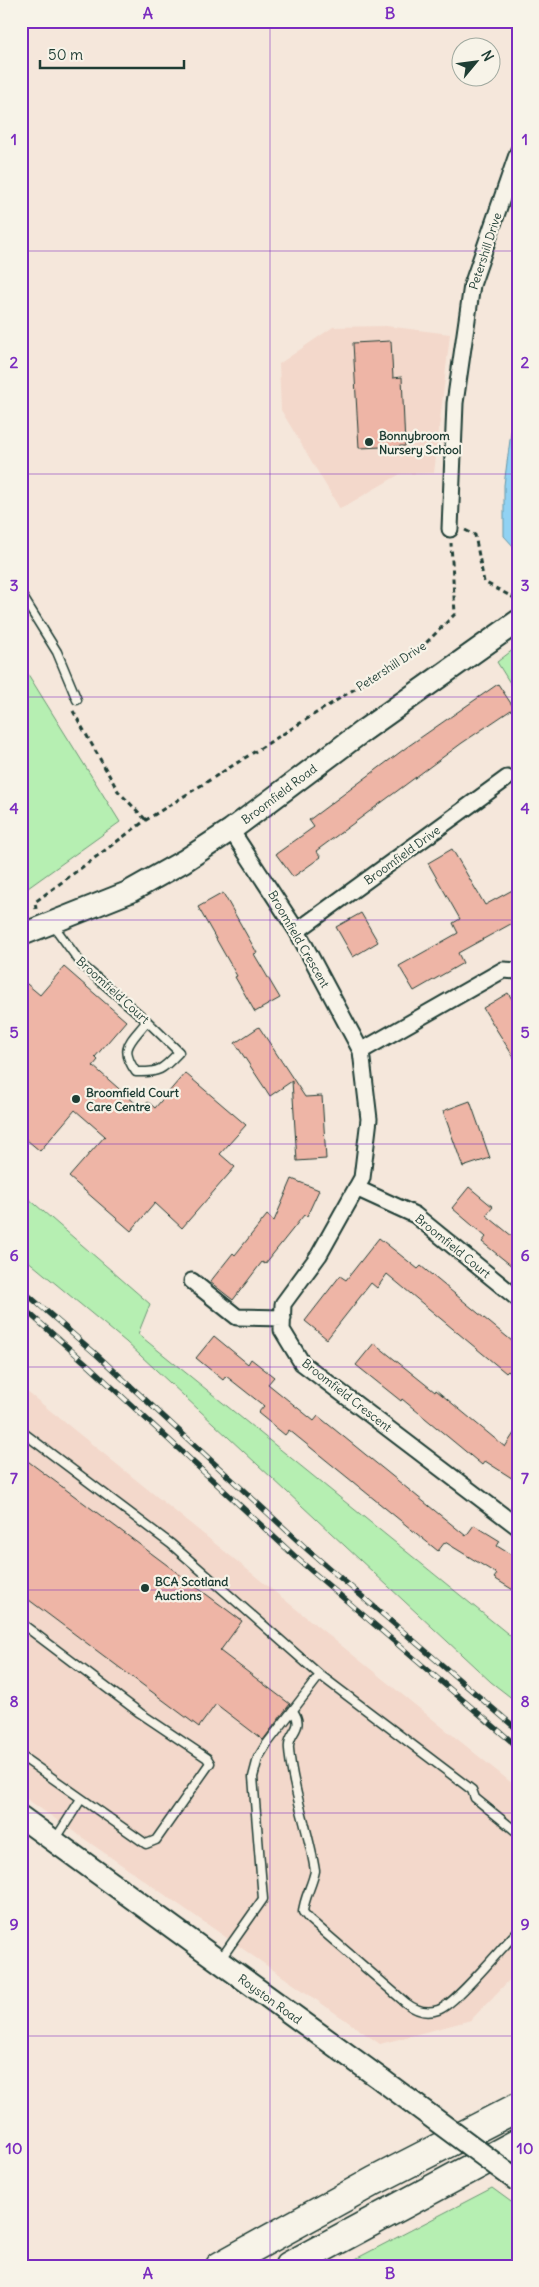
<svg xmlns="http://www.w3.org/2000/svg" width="539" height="2287" viewBox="0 0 539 2287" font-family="Delius,sans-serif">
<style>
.built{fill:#f3d8cb}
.green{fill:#b6efb2;stroke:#6a9673}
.water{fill:#91d2f3;stroke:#6396a7}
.building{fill:#eeb5a6;stroke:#1f3d34}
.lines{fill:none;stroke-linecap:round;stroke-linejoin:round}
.lane-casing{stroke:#1f3d34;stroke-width:11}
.street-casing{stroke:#1f3d34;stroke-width:19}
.secondary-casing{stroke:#1f3d34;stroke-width:25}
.highway-casing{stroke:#1f3d34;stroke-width:31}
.path{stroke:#1f3d34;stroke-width:3;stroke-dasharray:5 4;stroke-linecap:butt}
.lane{stroke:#f7f3e8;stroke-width:8}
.street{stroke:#f7f3e8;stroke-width:15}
.secondary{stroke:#f7f3e8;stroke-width:21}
.highway{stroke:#f7f3e8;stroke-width:28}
.rail-casing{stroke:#1f3d34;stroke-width:5.5}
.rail{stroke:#f7f3e8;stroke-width:4;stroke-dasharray:11;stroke-linecap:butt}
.secondary-bridge-casing{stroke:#1f3d34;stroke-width:25;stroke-linecap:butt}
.secondary-bridge{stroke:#f7f3e8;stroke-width:21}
.grid{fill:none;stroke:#7b2cbf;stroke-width:1;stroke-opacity:0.55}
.poi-dot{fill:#1f3d34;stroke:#f7f3e8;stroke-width:2}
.labels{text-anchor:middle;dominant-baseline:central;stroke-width:4.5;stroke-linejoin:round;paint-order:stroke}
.street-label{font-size:12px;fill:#1f3d34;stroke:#f7f3e8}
.poi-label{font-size:12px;font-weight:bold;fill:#1f3d34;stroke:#f7f3e8;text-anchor:start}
.neatline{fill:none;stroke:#7b2cbf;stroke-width:2}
.grid-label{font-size:16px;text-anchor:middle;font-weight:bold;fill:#7b2cbf}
</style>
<rect width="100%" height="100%" fill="#f5e7db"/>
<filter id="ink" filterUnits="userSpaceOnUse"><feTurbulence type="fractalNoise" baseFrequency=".02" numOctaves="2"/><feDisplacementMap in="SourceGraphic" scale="10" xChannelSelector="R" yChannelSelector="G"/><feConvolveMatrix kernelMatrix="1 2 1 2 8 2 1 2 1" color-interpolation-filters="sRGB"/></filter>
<g filter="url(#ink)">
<path class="built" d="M386,326L450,334L434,473L400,474L340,509L281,410L279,364L333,327Z
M21,1387L518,1788V1971L471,2020L380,2044L21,1795Z"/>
<path class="green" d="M518,646V696L497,662Z
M21,663L120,822L21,893Z
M21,1192L150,1304L138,1334L518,1642V1703L491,1682L126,1342L21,1255Z
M492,2188L518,2207V2266H342Z"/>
<path class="water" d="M518,380V546L514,547L504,536V485Z"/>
<path class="building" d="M391,341L393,378L402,377L405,446L359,448L353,343Z
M498,684L514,708L462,743L316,851L321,857L293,877L276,854L314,827L309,820L407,747Z
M452,849L485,905L518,887V920L458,953L463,963L414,991L399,966L458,933L453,923L460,919L428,863Z
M223,893L257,953L254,954L280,998L255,1012L235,977L237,976L198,907Z
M361,913L378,942L353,957L336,927Z
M64,967L126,1021L95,1057L98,1060L93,1066L142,1109L148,1102L155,1108L185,1073L246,1125L220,1154L235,1167L182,1228L155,1203L131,1231L69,1177L105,1136L75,1110L40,1151L21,1135V979L40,995Z
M508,993L518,1008V1064L483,1008Z
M259,1027L305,1097L322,1096L326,1159L297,1161L292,1081L270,1096L235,1043Z
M470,1101L490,1158L463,1167L443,1111Z
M292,1179L319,1190L307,1216L304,1215L265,1264L262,1262L233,1300L210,1282L233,1253L235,1255L267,1215L274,1221Z
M469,1187L493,1207L486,1215L518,1241V1271L482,1242L486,1237L452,1208Z
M379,1238L418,1269L421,1266L518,1346V1379L508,1371L506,1373L387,1274L377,1288L371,1283L327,1339L305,1321L340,1276L346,1280Z
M214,1336L248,1364L251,1359L274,1377L268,1384L314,1421L318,1416L466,1536L474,1525L500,1541L497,1546L518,1559V1593L494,1578L497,1574L445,1542L438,1551L289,1430L285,1435L258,1413L264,1406L226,1376L223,1380L196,1358Z
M374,1343L435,1392L436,1390L505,1447L518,1427V1482L485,1461L482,1465L402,1399L401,1401L356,1365Z
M21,1456L242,1621L220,1651L290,1704L263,1740L216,1704L199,1727L21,1594Z"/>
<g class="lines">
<g class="lane-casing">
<path id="lane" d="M21,594L57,652L77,700
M53,925L83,966L147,1021L179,1052C163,1069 160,1073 136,1072C118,1047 131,1042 147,1021
M21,1431L171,1544L320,1675L472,1790L475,1798L518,1833
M21,1623L140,1713L207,1758L210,1763L156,1840L146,1844L21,1756
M293,1711C306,1729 287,1732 289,1749C292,1789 309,1831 315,1871C312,1886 304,1898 303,1912L309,1919L406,2003C415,2010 426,2014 438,2010C455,2005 503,1946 518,1931
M55,1840L81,1799
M220,1960L263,1899L253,1777L258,1758L266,1745L320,1675"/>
</g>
<g class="street-casing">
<path id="street" d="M450,529L455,403L472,285L518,152
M231,830L297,931L361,1051L369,1119L362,1178L319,1255L283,1304L282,1330L302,1363L518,1527
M297,931L507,778
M361,1051L503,970L518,971
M356,1188L415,1215L518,1299
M192,1281L237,1317L283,1318"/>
</g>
<g class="secondary-casing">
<path id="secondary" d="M21,935L129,892L184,861L231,830L363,731L518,621
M21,1817L382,2080"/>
</g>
<g class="highway-casing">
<path id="highway" d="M220,2266L374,2181L518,2107
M289,2266L518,2143"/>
</g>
<path class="path" d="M465,530L475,535L484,582L518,600
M73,711L118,791L146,820
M36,909L35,902L146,820L423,646L455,614L451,543"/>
<use href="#lane" class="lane"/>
<use href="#street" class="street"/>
<use href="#secondary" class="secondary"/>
<use href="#highway" class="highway"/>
<g class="rail-casing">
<path id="rail" d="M21,1289L97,1355L309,1551L518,1730
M21,1306L88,1365L300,1561L518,1747"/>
</g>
<use href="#rail" class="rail"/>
<g class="secondary-bridge-casing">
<path id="secondary-bridge" d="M382,2080L518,2181"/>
</g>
<use href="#secondary-bridge" class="secondary-bridge"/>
</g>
</g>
<path class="grid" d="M270,21V2266M21,251H518M21,474H518M21,697H518M21,920H518M21,1144H518M21,1367H518M21,1590H518M21,1813H518M21,2036H518"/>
<g class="poi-dot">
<circle cx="369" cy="442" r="5"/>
<circle cx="76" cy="1099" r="5"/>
<circle cx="145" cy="1588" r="5"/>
</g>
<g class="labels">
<g class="street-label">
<text transform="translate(485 251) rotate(-72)">Petershill Drive</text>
<text transform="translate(391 666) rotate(-33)">Petershill Drive</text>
<text transform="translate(279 794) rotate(-37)">Broomfield Road</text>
<text transform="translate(402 855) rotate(-36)">Broomfield Drive</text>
<text transform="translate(299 939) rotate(60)">Broomfield Crescent</text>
<text transform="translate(113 990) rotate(42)">Broomfield Court</text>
<text transform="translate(453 1246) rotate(39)">Broomfield Court</text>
<text transform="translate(347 1395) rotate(38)">Broomfield Crescent</text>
<text transform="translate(270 1999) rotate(36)">Royston Road</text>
</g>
<g class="poi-label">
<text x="379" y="435">Bonnybroom<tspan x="379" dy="14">Nursery School</tspan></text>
<text x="86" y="1092">Broomfield Court<tspan x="86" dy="14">Care Centre</tspan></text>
<text x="155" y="1581">BCA Scotland<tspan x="155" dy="14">Auctions</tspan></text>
</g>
</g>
<rect width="539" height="2287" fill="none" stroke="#f7f3e8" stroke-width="55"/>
<g transform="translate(476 62) rotate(61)"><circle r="24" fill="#f7f3e8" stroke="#a1aaa0"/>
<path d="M0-4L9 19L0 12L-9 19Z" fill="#1f3d34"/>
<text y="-8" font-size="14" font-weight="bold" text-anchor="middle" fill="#1f3d34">N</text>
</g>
<path d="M40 60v8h144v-8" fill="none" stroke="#1f3d34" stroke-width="2.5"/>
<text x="48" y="60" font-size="15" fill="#1f3d34" stroke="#f7f3e8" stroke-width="4" paint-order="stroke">50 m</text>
<rect x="28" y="28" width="484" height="2232" class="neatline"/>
<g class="grid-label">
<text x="148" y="19">A</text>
<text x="390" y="19">B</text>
<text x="14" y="145">1</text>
<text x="525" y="145">1</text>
<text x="14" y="368">2</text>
<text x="525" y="368">2</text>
<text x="14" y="591">3</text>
<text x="525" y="591">3</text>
<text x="14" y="814">4</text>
<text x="525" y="814">4</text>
<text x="14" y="1038">5</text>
<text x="525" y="1038">5</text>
<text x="14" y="1261">6</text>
<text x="525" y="1261">6</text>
<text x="14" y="1484">7</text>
<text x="525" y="1484">7</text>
<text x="14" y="1707">8</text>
<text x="525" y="1707">8</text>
<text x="14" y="1930">9</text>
<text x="525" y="1930">9</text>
<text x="14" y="2154">10</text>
<text x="525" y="2154">10</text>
<text x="148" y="2279">A</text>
<text x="390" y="2279">B</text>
</g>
</svg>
